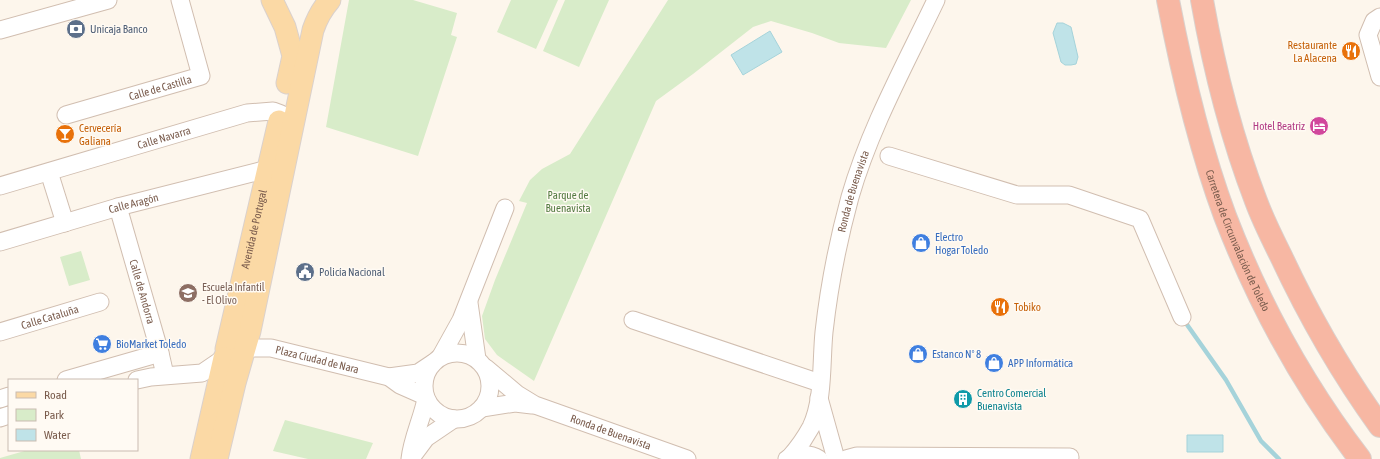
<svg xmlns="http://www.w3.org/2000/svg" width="1380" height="459" viewBox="0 0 1380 459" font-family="'Asap Condensed',sans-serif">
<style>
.green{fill:#d8ecc9}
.water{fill:#bfe3e8;stroke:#a5d3da}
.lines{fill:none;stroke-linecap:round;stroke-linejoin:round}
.stream{stroke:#a5d3da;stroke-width:4.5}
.minor-casing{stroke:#d1beb0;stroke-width:19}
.major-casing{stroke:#dad1cd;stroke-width:23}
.highway-casing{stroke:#dad1cd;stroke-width:24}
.minor{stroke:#fff;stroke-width:17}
.major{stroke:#fbd9a5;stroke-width:21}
.highway{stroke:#f7b7a3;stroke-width:22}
.labels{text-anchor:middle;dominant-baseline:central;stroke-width:3;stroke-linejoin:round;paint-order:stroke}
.service-label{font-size:11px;fill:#4e5e75;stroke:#fffaf3;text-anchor:start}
.food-label{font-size:11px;fill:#c56008;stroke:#fffaf3;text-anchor:start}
.street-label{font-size:11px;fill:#7a5c4d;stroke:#fffaf3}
.hotel-label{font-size:11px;fill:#b23c85;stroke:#fffaf3;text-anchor:end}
.park-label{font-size:11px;fill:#537a41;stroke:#fffaf3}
.shop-label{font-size:11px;fill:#366cbe;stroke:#fffaf3;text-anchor:start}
.education-label{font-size:11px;fill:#785e54;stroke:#fffaf3;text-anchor:start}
.culture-label{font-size:11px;fill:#0d838f;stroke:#fffaf3;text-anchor:start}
</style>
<rect width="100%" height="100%" fill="#fdf6ec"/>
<path class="green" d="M349,0H413L457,13L451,35L457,37L418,156L326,127Z
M511,0H558L536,49L497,32Z
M565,0H609L579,67L543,51Z
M668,0H911L886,48L839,43L812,33L771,21L753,27L693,74L656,101L534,381L497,355L485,339L482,316L495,280L527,203L519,201L530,180L542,169L570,154Z
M81,251L90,280L69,286L60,257Z
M285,420L373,443L366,459H308L273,451Z
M28,450H79L81,459H0V458Z"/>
<path class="water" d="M1057,23H1063L1071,27L1078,57L1076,64L1071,65H1065L1061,62L1053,33Z
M770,31L782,52L743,75L731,55Z
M1187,435H1223V452H1187Z"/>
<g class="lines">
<path class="stream" d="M1183,319L1226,380L1261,441L1279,459"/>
<g class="minor-casing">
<g id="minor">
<path d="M1380,17L1374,21L1368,35L1380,77"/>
<path d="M0,30L108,0"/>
<path id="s1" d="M66,115L201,76L180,0"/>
<path d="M889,156L1017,195H1069L1140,219L1182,317"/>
<path d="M49,172L65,223"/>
<path id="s2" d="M0,186L247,113L273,111L281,114"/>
<path id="s3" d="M118,207L160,353L165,375"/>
<path id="s4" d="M0,242L118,207L268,169"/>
<path d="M469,303L477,359"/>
<path d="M633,320L820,383"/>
<path id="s5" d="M0,332L100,302"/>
<circle cx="457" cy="386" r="33"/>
<path d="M441,356L461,320L505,208"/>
<path id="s6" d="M486,368L517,394L535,405L687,459"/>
<path d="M389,377L418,373L433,363"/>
<path d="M66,380L160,353"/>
<path id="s7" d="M137,380L151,377L202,373L224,358L245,348H271L385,376L389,377L400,385L425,396"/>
<path d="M819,398L836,459"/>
<path d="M0,399L9,396"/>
<path d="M482,408L515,403L532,405"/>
<path d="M0,418L9,415"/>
<path d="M414,454L426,438L454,419"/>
<path id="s8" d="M790,457C798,448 805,438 811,427C824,400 821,362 824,332C829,287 838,241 850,197C870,128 905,65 936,0"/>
<path d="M410,459C412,439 422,419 426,399"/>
<path d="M787,459C797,454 809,453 819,459"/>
<path d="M846,459L857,456L1070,457"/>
</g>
</g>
<g class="major-casing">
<g id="major">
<path d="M272,0L285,27L293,56L287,83"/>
<path id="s9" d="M226,349L279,121"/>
<path d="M201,459L224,358"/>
<path d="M217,459L235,383L250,331L313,30C317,18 322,9 330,0"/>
</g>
</g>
<g class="highway-casing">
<g id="highway">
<path id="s10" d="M1168,0C1182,73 1199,146 1225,216C1258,302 1304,386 1360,459"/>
<path d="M1202,0C1214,68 1231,136 1256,201C1263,220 1272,238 1281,256C1309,316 1341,372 1380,426"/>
</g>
</g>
<use href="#minor" class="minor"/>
<use href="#major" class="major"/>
<use href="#highway" class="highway"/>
</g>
<defs>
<g id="bank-disc" transform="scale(1)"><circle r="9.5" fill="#5c6f8a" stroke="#fffaf3"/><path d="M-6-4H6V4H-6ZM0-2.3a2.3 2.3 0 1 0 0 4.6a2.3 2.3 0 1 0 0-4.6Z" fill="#fff"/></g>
<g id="restaurant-disc" transform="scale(1)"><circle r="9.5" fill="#e8710a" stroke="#fffaf3"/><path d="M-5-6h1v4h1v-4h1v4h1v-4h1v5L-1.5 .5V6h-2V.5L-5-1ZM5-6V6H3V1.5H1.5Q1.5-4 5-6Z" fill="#fff"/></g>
<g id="hotel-disc" transform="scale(1)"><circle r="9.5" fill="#d1479c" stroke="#fffaf3"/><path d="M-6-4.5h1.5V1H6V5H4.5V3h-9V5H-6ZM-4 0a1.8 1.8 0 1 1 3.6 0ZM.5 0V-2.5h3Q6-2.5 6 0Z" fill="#fff"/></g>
<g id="bar-disc" transform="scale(1)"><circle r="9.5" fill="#e8710a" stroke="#fffaf3"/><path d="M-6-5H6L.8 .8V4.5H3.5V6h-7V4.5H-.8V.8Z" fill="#fff"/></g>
<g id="shop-disc" transform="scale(1)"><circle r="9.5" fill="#3f7fe0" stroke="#fffaf3"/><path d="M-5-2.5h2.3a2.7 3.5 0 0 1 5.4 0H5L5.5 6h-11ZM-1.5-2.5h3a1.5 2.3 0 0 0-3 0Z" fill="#fff"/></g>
<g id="civic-disc" transform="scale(1)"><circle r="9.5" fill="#5c6f8a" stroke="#fffaf3"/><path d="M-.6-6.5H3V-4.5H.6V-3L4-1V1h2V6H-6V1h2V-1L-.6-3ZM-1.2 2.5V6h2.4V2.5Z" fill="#fff"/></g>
<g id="school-disc" transform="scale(1)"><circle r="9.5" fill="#8d6e63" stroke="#fffaf3"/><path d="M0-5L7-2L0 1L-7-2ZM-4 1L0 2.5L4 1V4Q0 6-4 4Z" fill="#fff"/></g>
<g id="supermarket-disc" transform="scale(1)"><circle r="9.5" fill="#3f7fe0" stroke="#fffaf3"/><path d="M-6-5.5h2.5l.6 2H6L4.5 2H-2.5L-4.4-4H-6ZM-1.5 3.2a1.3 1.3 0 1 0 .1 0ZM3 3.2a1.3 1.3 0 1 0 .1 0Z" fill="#fff"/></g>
<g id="building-disc" transform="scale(1)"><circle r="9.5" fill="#0f9aa8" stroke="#fffaf3"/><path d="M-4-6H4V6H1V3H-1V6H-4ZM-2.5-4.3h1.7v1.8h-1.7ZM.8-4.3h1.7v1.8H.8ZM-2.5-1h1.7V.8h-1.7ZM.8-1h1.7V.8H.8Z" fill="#fff"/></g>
</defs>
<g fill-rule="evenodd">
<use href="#bank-disc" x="76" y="29"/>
<use href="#restaurant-disc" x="1351" y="51"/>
<use href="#hotel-disc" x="1319" y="126"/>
<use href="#bar-disc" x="65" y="134"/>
<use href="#shop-disc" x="921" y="243"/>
<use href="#civic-disc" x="305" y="272"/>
<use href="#school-disc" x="188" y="293"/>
<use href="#restaurant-disc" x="1000" y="307"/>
<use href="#supermarket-disc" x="102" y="344"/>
<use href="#shop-disc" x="918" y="354"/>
<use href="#shop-disc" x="994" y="363"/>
<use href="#building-disc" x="963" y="399"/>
</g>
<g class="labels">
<g class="service-label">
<text x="90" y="29">Unicaja Banco</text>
<text x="319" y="272">Policía Nacional</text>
</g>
<g class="food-label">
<text x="1337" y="45" text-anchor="end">Restaurante<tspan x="1337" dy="13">La Alacena</tspan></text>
<text x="79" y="128">Cervecería<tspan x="79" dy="13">Galiana</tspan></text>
<text x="1014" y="307">Tobiko</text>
</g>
<g class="street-label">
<text stroke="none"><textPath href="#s1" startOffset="98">Calle de Castilla</textPath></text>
<text stroke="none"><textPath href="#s2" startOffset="171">Calle Navarra</textPath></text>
<text stroke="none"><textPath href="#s8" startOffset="277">Ronda de Buenavista</textPath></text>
<text stroke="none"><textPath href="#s4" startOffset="139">Calle Aragón</textPath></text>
<text stroke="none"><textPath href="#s9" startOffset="123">Avenida de Portugal</textPath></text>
<text stroke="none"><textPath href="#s10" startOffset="251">Carretera de Circunvalación de Toledo</textPath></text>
<text stroke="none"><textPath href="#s3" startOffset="88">Calle de Andorra</textPath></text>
<text stroke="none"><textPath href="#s5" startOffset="52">Calle Cataluña</textPath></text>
<text stroke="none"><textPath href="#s7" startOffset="189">Plaza Ciudad de Nara</textPath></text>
<text stroke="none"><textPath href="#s6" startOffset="142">Ronda de Buenavista</textPath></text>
</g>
<g class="hotel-label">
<text x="1305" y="126">Hotel Beatriz</text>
</g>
<g class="park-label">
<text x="568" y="195">Parque de<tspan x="568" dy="13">Buenavista</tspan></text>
</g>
<g class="shop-label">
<text x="935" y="237">Electro<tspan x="935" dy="13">Hogar Toledo</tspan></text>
<text x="116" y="344">BioMarket Toledo</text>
<text x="932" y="354">Estanco Nº 8</text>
<text x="1008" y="363">APP Informática</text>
</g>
<g class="education-label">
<text x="202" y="287">Escuela Infantil<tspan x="202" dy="13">- El Olivo</tspan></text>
</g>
<g class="culture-label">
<text x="977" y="393">Centro Comercial<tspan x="977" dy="13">Buenavista</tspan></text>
</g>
</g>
<rect x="8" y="379" width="130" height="72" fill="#fffaf3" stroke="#cabbb1"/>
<rect x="16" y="392" width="20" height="6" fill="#fbd9a5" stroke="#cabbb1"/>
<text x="44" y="399" font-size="12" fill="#7a5c4d">Road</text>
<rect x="16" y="409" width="20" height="12" fill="#d8ecc9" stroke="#cabbb1"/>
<text x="44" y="419" font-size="12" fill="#7a5c4d">Park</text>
<rect x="16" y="429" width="20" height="12" fill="#bfe3e8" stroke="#cabbb1"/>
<text x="44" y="439" font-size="12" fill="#7a5c4d">Water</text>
</svg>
